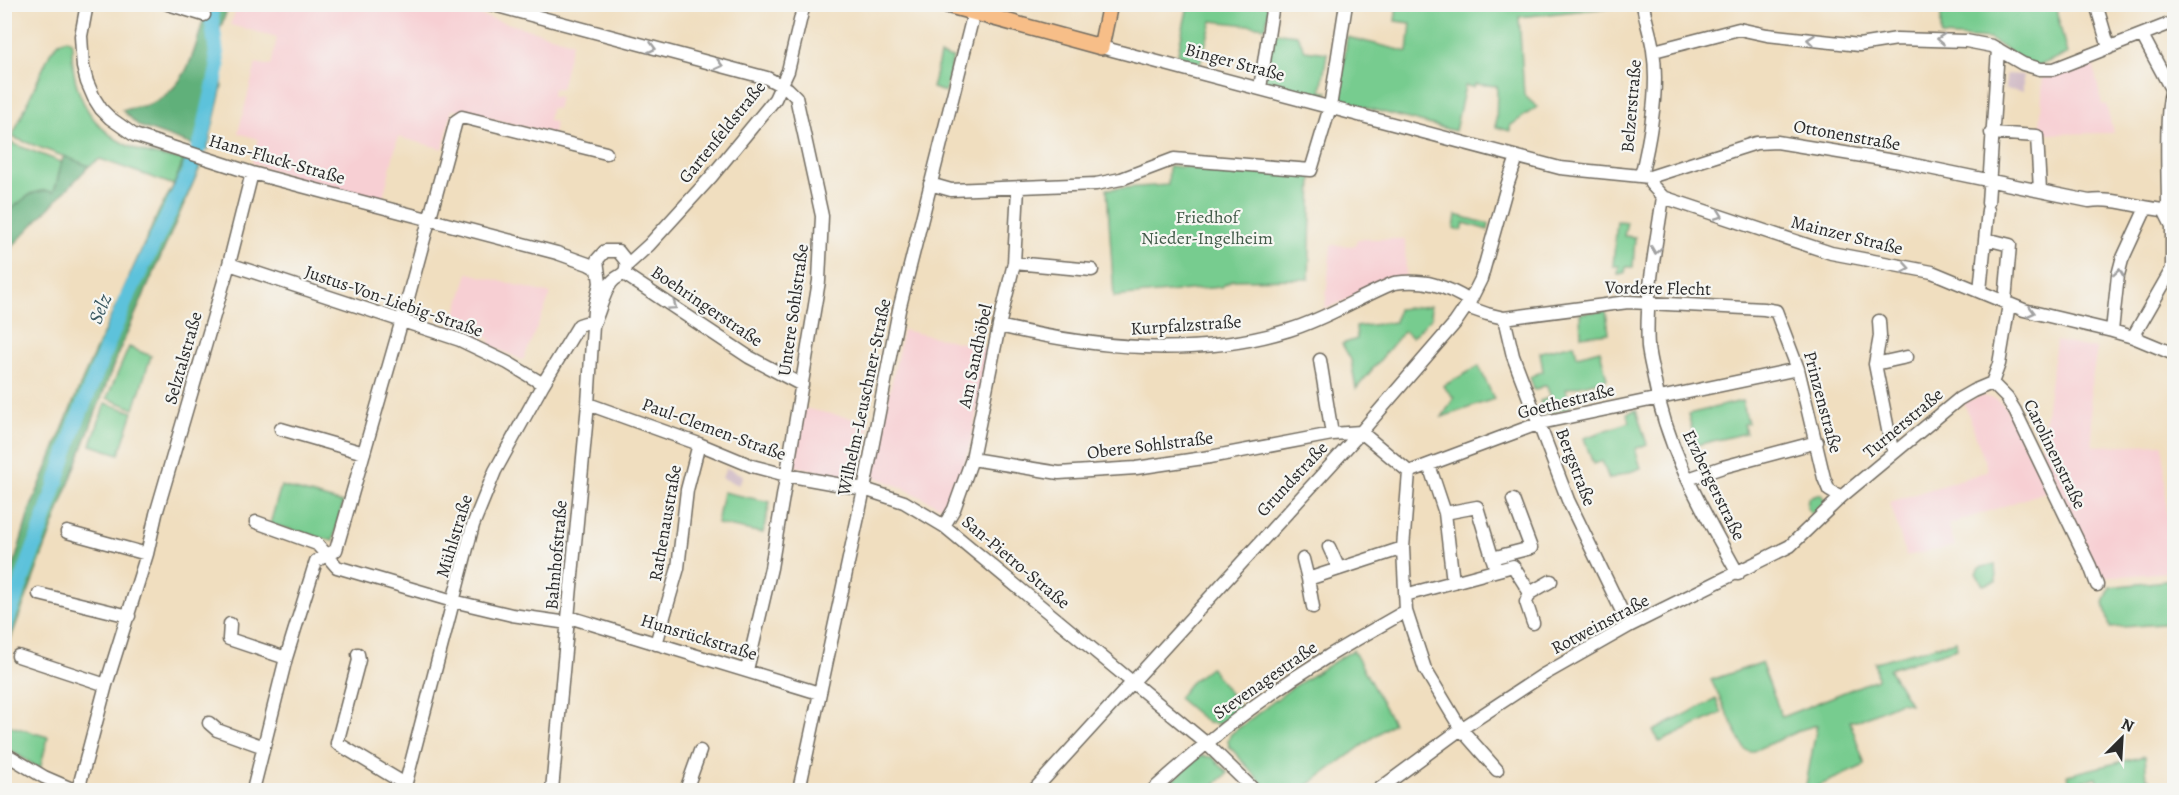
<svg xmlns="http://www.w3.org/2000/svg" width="2179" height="795" viewBox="0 0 2179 795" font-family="Alegreya,serif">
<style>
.built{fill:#f7cfd3}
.industrial{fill:#d2bdc7}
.green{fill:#77cc8f;stroke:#517c5d;stroke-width:1.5}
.forest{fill:#61b07a;stroke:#466e52;stroke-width:1.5}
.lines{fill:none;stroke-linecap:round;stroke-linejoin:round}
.river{stroke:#5dc2db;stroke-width:15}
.minor-casing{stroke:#706a5f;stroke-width:15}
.major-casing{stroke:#706a5f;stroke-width:18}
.minor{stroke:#fff;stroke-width:12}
.major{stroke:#f7be88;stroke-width:15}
.oneway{stroke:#a0a0a0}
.labels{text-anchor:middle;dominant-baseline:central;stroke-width:4.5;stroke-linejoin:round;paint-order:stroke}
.street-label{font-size:18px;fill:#2b2b2b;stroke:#f6f6f2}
.park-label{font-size:18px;fill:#425b49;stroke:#f6f6f2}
.water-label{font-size:20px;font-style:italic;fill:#3a5860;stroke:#f6f6f2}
</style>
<rect width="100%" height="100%" fill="#f6f6f2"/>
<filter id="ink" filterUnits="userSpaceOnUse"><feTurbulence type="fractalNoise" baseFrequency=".0167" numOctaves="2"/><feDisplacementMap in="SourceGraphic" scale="12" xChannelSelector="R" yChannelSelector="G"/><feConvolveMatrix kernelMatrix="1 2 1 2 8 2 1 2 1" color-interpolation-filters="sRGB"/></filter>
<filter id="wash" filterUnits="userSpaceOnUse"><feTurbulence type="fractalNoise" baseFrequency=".008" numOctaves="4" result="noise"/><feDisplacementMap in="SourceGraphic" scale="24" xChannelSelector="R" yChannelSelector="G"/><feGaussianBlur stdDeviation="1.35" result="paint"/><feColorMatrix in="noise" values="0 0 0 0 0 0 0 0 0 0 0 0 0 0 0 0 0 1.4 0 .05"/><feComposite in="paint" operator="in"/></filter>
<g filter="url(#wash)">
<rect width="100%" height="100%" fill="#f0debf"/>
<path class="built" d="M238,5H471L469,12L572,42L561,89L553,88L552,96L560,97L557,109L551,108L550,111L548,121L555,122L553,135L459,110H452L443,149L398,137L382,202L292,177L252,163L258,139L238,133L256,63L271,66L277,37L230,25Z
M2093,63L2102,105L2106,104L2113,133L2040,134L2043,73L2062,72Z
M1357,239H1405L1406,275L1325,309L1331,245L1356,246Z
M468,273L551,294L523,360L488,345L491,339L484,336L481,341L451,330Z
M903,330L990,349L970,445L955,495L945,509L901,487L875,477L872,472Z
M2056,341L2097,349L2090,390L2093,446L2163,444L2170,572L2098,578L2041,451Z
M1982,396L1996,399L2005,406L2048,491L1948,525L1955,546L1906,556L1890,502L1988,471L1964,402Z
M803,408L870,422L858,481L795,466Z"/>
<path class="industrial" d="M2006,74L2023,75V91L2006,90Z
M726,468L743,475L739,485L722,478Z"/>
<path class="green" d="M1188,5H1269L1266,27L1212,21L1200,64L1177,57Z
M1397,5H1637L1519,17L1524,95L1537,107L1510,126V131L1496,127L1497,86L1475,84L1474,87L1465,86L1455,131L1359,106V104L1353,103L1352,105L1343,102L1339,99L1347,37L1408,52L1411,23L1395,21Z
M1941,5H2055L2067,54L2033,68L1990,39L1941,36Z
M1271,32L1297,35L1305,50L1327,53L1321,91L1328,92L1324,96L1267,82L1265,78Z
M67,39L72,43C70,116 114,155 184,159L174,185L100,159L89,166L12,137L50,53L59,42Z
M940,55L953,58L945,92L932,88Z
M11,143L61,162C58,173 59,183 53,192L32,193L9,211L5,209L4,154Z
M1169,166L1312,176L1309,279L1232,280L1221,287L1114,297L1107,189L1168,185Z
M1456,215L1489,224L1488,230L1464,223L1462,230L1454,229Z
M1617,221L1627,222L1624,236L1635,237L1633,267H1626L1625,273L1618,274L1619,266H1613Z
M1430,306L1432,317L1412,337L1404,331L1356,389L1351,360L1342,344L1357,339L1356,327L1395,322L1398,309Z
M1606,311L1609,333L1581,336L1580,313Z
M1574,344L1577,356L1600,350L1607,379L1566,389L1570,408L1543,414L1540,401L1551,397L1546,385L1534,390L1530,377L1543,371L1540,352Z
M129,347L151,356L134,409L107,398Z
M1479,366L1494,399L1442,417L1454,398L1443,386Z
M1742,401L1748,423L1743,424L1746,433L1696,445L1688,414Z
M105,403L133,412L119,454L91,445Z
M1636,410L1647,444L1635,449L1641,468L1609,479L1602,461L1593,464L1584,438L1630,422L1627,413Z
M281,486L343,503L333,541L270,524Z
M723,492L770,502L763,533L717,524Z
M1821,494L1826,503L1811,514L1807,508L1808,498Z
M1995,564L1996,581L1983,585L1976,573L1979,568Z
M2174,580V623L2110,628L2104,603L2110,587Z
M1956,641L1957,648L1889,669L1910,704L1900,702L1857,721H1850L1865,765L1809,790H1805L1817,725L1803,729L1751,752L1745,750L1711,680L1761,663L1782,717L1877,679L1875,662Z
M1353,650L1393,723L1301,790H1268L1229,746L1228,740L1231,734L1290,689Z
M1210,667L1241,708L1220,724L1208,723L1178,698L1190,683Z
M1716,699L1722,713L1660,742L1653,731Z
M4,724L48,737L40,769L5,747Z
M1202,756L1212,757L1228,773L1208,790H1162L1197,758Z
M2145,756L2147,779H2150L2152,787L2137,790H2099L2096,778L2069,783L2067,775Z"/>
<path class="forest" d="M203,5H229L220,29L222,86L207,150L139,126L122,110C131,108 142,107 150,104C190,86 195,48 206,10Z
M64,156L89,166L7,252V229L5,226V209L9,211C21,201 36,186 53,192C60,181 58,168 64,156Z
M184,159L201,165L117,356L5,654V595L30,509L84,376L160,209L174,185Z"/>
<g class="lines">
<path class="river" d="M4,629L41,529L76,423L126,300L187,177L202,139L218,67L210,4"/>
</g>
</g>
<g filter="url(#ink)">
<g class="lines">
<g class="minor-casing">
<path id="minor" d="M87,4L81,36L83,67L87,82L94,98L101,109L110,118L134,135L252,173L557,253L588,264L597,269
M168,4L204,15
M490,4L767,78L788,89L796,97L822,216L819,281L771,568L747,670
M2096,4L2109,48
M2142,35L2171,89
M1101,47L1560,168L1650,177L1756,143L1777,142L1900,162L2089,201C2113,197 2140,208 2164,210
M1654,51L1739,29L1767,35L1859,45L1897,39L1966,41L1992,46L2023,64L2040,69H2054L2174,22
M1260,88L1273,4
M1991,133L2037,136L2040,190
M1641,176C1650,139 1659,89 1653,50C1651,35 1645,20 1643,4
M1650,177L1651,184L1663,197L1831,253L1932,272L2024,310L2112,331L2133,337L2174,354
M930,184L951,190L1096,184L1121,179L1174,159L1311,170L1330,107L1346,4
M1663,197C1656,246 1645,297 1648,347C1649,357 1652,368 1654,378C1667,451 1703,510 1738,574
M1988,203L1998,49
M2164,210L2168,204C2168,180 2164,100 2174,83
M2164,210L2172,226V269
M1986,239L2010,245L2005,301
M1014,263L1092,270
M229,264L460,340L508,363L543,384
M627,265L649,245L711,177L775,99L788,71L804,4
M624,274L749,357L802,385
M1980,291L1988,210
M1467,307L1487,314L1504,318L1513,356L1568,500L1629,626
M1504,318L1628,302L1764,309L1776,311L1798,369L1824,478L1829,490L1841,497
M999,326C1093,348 1195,359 1289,330C1326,319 1359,297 1394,283C1425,279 1444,285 1470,301
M2112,331L2118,275L2122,260L2146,208
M2133,337L2172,269
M1320,360L1332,434
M1875,364L1880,336L1879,321
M1992,383L2007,398L2015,411L2090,566L2097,585
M1992,383L1999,364L2009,304
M588,404L699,444L752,466L786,475L864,489L904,502L944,526L1207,744L1254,790
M281,429L364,453
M1896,451L1891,445L1875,364L1907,357
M972,459L1059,473L1136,468L1210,457L1332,434L1361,432L1409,472L1540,423L1798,369
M1429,465L1445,513
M1409,472L1403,548L1406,611L1425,669L1461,729L1497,770
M1688,479L1723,467L1817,442
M256,522L317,544L337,567L453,601L512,615L568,623
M944,526L954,509L972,459L999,326L1014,263L1018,188
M67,532L147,554
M1329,547L1339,569
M1492,558L1531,548L1513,500
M1303,559L1308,579
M1453,582L1445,513L1477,507L1496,570
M1530,593L1526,602L1533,623
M39,594L129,616
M1405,595L1513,566L1530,593L1551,581
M1313,607L1308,579L1403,548
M569,617L819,693
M230,624L229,639L286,658
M656,644L678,568L687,490L699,444
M358,654L359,660L337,743L405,784
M18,656L106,685
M209,723L217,730L264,747
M4,753L44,777L74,790
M78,790L106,685L147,554L156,514L229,264L252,173
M253,790L286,658L316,561L336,550L402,320L456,121L462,117L606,153
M404,790L473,525L495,471L543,384L579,325L585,323H594
M552,790L588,404L594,310L600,283L597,260L605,251H618L626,261C628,278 618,273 611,283C603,294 600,311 594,323
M686,790L700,751
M799,790L864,489L899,310L974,12
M1034,790L1361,432L1455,323L1470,301L1481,279L1507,186L1517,157
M1153,790C1206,741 1265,695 1327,657C1353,641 1380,626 1406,611
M1378,790L1461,729L1543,675L1629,626L1790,546L1841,497L1959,399L1973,391L1992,383"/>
</g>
<g class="major-casing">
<path id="major" d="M943,4L1101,47L1110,4"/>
</g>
<use href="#minor" class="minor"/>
<use href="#major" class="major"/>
</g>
<defs><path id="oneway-chevron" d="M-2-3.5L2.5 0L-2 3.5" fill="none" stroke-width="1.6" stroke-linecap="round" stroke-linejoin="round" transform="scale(1.5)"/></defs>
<g class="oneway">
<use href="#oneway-chevron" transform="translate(1941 39) rotate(-177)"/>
<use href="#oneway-chevron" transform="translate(1811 40) rotate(-174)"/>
<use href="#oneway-chevron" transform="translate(652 48) rotate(15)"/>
<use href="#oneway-chevron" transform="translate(719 65) rotate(15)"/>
<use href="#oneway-chevron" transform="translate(1719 215) rotate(20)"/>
<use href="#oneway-chevron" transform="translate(1656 250) rotate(98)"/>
<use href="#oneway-chevron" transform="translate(1906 268) rotate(10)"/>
<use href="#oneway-chevron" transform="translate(2119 273) rotate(-81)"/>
<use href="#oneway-chevron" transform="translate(673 306) rotate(34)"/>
<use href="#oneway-chevron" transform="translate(2031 312) rotate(15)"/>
</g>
</g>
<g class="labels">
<g class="street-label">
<text transform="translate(1235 62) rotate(15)">Binger Straße</text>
<text transform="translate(1631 106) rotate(-85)">Belzerstraße</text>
<text transform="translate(722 132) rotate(-51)">Gartenfeldstraße</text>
<text transform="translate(1847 135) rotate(10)">Ottonenstraße</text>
<text transform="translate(277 159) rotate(16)">Hans-Fluck-Straße</text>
<text transform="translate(1847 235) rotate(14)">Mainzer Straße</text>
<text transform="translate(1658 288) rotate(1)">Vordere Flecht</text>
<text transform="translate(394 301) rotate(19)">Justus-Von-Liebig-Straße</text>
<text transform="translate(707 306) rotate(34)">Boehringerstraße</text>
<text transform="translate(793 310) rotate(-82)">Untere Sohlstraße</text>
<text transform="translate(1186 325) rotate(-4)">Kurpfalzstraße</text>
<text transform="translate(975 356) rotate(-78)">Am Sandhöbel</text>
<text transform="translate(183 358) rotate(-74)">Selztalstraße</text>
<text transform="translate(864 397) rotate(-78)">Wilhelm-Leuschner-Straße</text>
<text transform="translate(1566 401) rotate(-14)">Goethestraße</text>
<text transform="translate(1823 402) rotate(75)">Prinzenstraße</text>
<text transform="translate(1903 423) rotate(-40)">Turnerstraße</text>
<text transform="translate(714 429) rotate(20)">Paul-Clemen-Straße</text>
<text transform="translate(1150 445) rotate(-7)">Obere Sohlstraße</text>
<text transform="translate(2055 454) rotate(64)">Carolinenstraße</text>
<text transform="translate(1576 467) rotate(69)">Bergstraße</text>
<text transform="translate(1292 479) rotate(-47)">Grundstraße</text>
<text transform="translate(1714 485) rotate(64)">Erzbergerstraße</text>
<text transform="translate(665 523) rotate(-80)">Rathenaustraße</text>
<text transform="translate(454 536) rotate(-73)">Mühlstraße</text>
<text transform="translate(556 555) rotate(-85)">Bahnhofstraße</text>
<text transform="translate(1016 562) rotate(40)">San-Pietro-Straße</text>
<text transform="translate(1600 624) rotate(-28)">Rotweinstraße</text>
<text transform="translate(699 637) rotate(17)">Hunsrückstraße</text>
<text transform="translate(1265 680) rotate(-35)">Stevenagestraße</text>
</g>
<g class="park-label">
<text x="1207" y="217">Friedhof<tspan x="1207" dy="21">Nieder-Ingelheim</tspan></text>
</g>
<g class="water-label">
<text transform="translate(100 309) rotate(-67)">Selz</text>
</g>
</g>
<rect width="2179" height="795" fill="none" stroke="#f6f6f2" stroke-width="24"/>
<g transform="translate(2122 738) rotate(24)" stroke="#f6f6f2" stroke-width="4.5" paint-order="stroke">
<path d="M0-4.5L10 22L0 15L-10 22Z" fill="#2b2b2b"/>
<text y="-9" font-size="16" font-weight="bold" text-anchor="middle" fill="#2b2b2b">N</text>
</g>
</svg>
